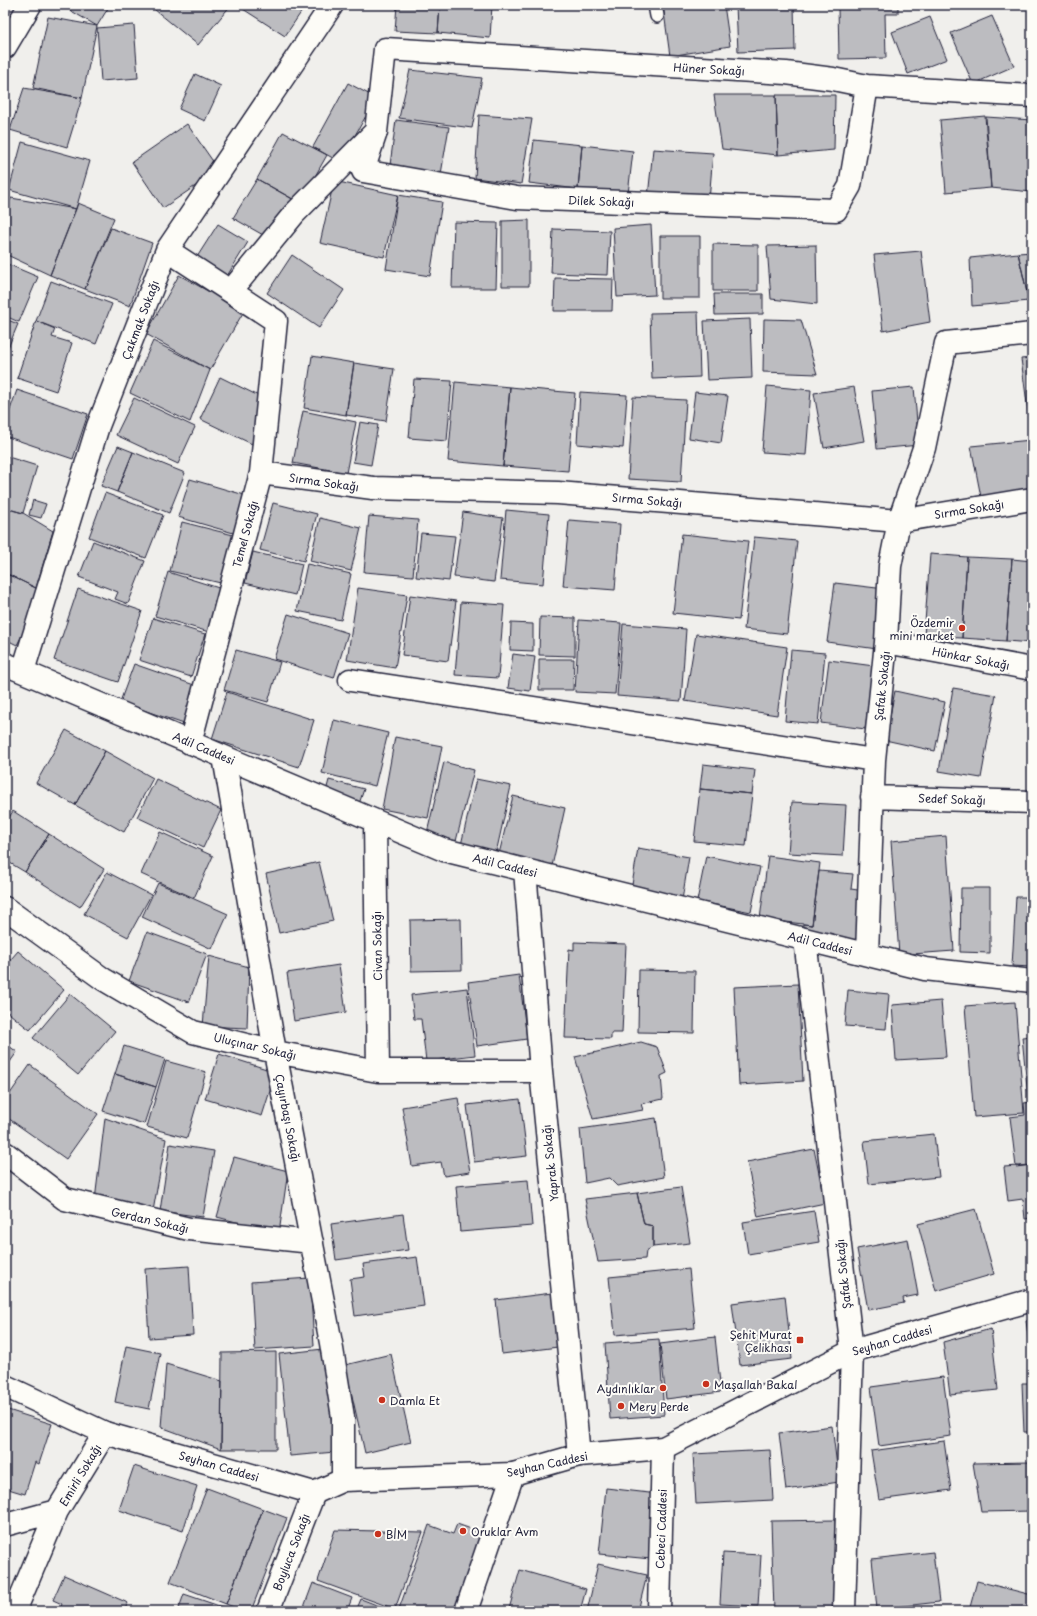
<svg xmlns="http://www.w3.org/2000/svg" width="1037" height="1616" viewBox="0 0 1037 1616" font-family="'Playpen Sans',sans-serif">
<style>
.building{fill:#bcbcc0;stroke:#22223b}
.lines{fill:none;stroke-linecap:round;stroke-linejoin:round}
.lane-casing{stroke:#22223b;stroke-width:16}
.street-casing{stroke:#22223b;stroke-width:25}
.secondary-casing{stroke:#22223b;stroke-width:25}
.lane{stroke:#fdfcf7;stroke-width:13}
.street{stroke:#fdfcf7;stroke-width:22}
.secondary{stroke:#fdfcf7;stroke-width:22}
.poi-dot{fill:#c8321e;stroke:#fdfcf7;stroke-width:1.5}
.labels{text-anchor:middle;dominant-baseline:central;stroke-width:4;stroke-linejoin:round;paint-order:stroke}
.street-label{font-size:11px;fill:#22223b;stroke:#fdfcf7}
.poi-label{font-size:11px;fill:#22223b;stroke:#fdfcf7;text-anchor:start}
</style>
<rect width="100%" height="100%" fill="#f0efec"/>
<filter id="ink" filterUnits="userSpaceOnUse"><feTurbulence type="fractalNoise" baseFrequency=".025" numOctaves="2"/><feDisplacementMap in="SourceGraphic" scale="8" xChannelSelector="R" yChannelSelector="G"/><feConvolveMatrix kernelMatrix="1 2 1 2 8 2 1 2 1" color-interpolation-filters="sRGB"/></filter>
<g filter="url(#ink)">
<path class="building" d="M61,5H110L97,26Z
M149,5H231L198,45Z
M246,5H306L285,36L243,9Z
M397,5H440L438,33L395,31Z
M440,5H492L490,38L438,33Z
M663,5H724L730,46L670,56Z
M736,5H794L795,50L738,52Z
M838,5H898V14H885L886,58L839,59Z
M992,16L1014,66L973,84L951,33Z
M48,17L97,26L82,98L33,88Z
M930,17L947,59L908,74L892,32Z
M134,25L138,78L101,81L97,28Z
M410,70L482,78L472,128L399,118Z
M195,74L221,86L205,121L179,109Z
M348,83L376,98L340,162L313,147Z
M24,88L82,98L67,147L10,130Z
M714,95H776L778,155L722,149Z
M776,95H835L834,150L778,155Z
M479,115L532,119L521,184L475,178Z
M985,116L991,188L946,192L940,120Z
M986,117L1032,120V192L991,188Z
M396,120L449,127L441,174L390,165Z
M187,124L219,170L163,208L132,162Z
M283,132L327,155L300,203L257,179Z
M534,140L582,145L578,189L529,183Z
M22,142L90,161L76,209L9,190Z
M582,145L633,151L628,194L578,189Z
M653,149L713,153L709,201L648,197Z
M257,179L296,201L272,240L233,218Z
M334,181L398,195L384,257L320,243Z
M398,195L442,202L430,276L386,269Z
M11,198L76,209L50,275L5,254V211Z
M78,203L114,218L85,289L50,275Z
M529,220V286H502V221Z
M454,222L498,223L496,288H452Z
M218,224L248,242L227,276L197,257Z
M651,225L655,295L617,297L613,228Z
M111,228L152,243L130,306L85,289Z
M553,229L610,231L608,275L551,273Z
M660,236H700V298H660Z
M713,244L758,245V291H713Z
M816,245L817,304L771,299L767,246Z
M921,251L930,322L883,331L874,255Z
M1032,252V301H1029L1018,253Z
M1018,253L1029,301L972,306L970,258Z
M292,255L344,290L319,328L267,293Z
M5,263L38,277L19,322L5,316Z
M179,275L244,311L210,370L146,334Z
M555,278L613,279L612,311H554Z
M51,281L112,304L96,344L36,321Z
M714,294H763V314L715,315Z
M698,312L700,377L652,379L650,313Z
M5,319L18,324L5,355Z
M750,319L752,378L707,380L704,321Z
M764,319L801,320L817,374L763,372Z
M36,321L55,329L52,337L72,343L56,391L17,378Z
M153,341L210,370L190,422L130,393Z
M312,356L354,363L346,415L304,408Z
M1032,358V425L1030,426L1021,359Z
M354,363L394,369L386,421L346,415Z
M220,377L267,400L252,444L200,419Z
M414,379L452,381L447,441L409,438Z
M455,382L510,387L503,466L448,461Z
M767,386L811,390L806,455L762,452Z
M510,387L575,393L568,471L503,466Z
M854,387L864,441L824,448L814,393Z
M914,387L919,445L877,449L872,391Z
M17,390L88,414L73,459L5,436V424Z
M580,392L627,395L623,448L577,444Z
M695,392L728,396L721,443L689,438Z
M633,397L686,400L681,482L628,479Z
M134,398L195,427L178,464L116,435Z
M303,411L356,422L346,473L293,463Z
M360,422L378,425L371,465L353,462Z
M1031,440L1032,494L981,497L971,446Z
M118,446L133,452L117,492L101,486Z
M133,452L185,473L169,513L117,492Z
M5,456L37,466L23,513L5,508Z
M190,479L248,496L237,534L178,517Z
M105,493L163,515L146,558L89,537Z
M33,500L46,504L41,518L29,515Z
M273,503L317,514L304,561L260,550Z
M5,508L23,513L53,531L36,588L5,573Z
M506,510L549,514L543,584L500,580Z
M463,512L503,518L494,582L454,577Z
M369,516L418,520L413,576L364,572Z
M320,518L361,528L351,571L310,561Z
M569,520L620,524L615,590L563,586Z
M182,522L241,537L229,585L170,571Z
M421,533L455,536L449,581L416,577Z
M682,534L748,541L739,620L673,613Z
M754,537L797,541L787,634L744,629Z
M93,541L145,561L128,604L115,599L118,592L79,577Z
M253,552L302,564L295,595L245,583Z
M930,554L967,557L962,638L924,636Z
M967,557L1012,559L1006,641L962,638Z
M1012,559L1032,561V643L1006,641Z
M307,564L351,574L341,620L297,611Z
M168,572L222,589L209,632L155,616Z
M5,573L44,592L17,645L5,639Z
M835,583L885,589L877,649L827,642Z
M358,588L407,595L395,668L347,660Z
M78,589L142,611L118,682L54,660Z
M410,595L456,601L448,661L402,655Z
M461,602L504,605L498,678L455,675Z
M288,614L348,633L334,678L274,659Z
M540,617L575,618V656L539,655Z
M153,618L205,634L191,677L139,660Z
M579,620L621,623L615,694L575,692Z
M511,623L533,624V651L510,650Z
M623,624L686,629L681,701L617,696Z
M696,634L787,647L777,715L685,701Z
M236,650L280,662L268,702L224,690Z
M791,650L825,653L818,724L785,721Z
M513,654L535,657L530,691L508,688Z
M539,659H574L573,690H539Z
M829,660L874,666L865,729L821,723Z
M134,664L197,686L184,724L120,702Z
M953,688L996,695L981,778L939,771Z
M895,691L945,702L935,751L885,740Z
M227,692L314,720L299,767L212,739Z
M334,720L388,733L375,786L322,773Z
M66,730L105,751L75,805L36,783Z
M395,737L442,746L428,818L382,809Z
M105,751L153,778L124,832L75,805Z
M444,762L474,770L455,845L426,837Z
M703,764L755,770L752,794L700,789Z
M156,779L221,810L203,848L137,817Z
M476,779L511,786L496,853L461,845Z
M329,780L364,789L359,804L325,795Z
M700,789L752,794L746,846L694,841Z
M513,796L565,808L552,866L499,854Z
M792,802L846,805L843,856L788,853Z
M13,811L49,834L25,872L5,860V824Z
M160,832L213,856L194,898L141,874Z
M49,834L104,869L80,907L25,872Z
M946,836L954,951L899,955L891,841Z
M638,848L689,857L682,900L631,891Z
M706,856L760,867L751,912L697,901Z
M768,856L820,863L812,925L760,919Z
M319,862L333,921L279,933L266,874Z
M819,871L853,874L851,889L864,891L859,941L802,935L803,924L812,925Z
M107,872L151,895L128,937L84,914Z
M158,883L228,914L212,949L142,917Z
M961,888H990V953L960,952Z
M1016,897H1032V967L1012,966Z
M461,919L462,970L411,971L410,920Z
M147,932L207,954L189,1002L129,981Z
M574,942L626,944L622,1033H611V1039L565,1038L569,949L574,950Z
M18,951L64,990L30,1030L5,1010V966Z
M209,956L249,967L247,1028L203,1026Z
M339,965L346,1012L294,1021L287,973Z
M639,970L695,971L694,1033L638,1032Z
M519,975L527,1039L477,1046L468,982Z
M798,984L803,1081L739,1085L734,987Z
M467,988L475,1055L426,1061L421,1019H414L411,995Z
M848,990L889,994L886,1029L845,1026Z
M70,994L115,1031L78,1075L33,1038Z
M941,1001L946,1057L896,1060L892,1005Z
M1015,1002L1024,1113L974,1117L965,1006Z
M1032,1036V1096L1028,1097L1022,1037Z
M641,1042L657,1047L667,1073L661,1076L663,1099L641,1104L643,1110L593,1119L575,1057Z
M5,1043L17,1052L5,1069Z
M124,1046L165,1059L156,1087L115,1074Z
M219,1054L276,1072L262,1116L205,1099Z
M166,1061L206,1072L187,1138L147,1127Z
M30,1065L98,1114L66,1159L5,1116V1101Z
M115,1074L156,1087L144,1124L103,1111Z
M458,1098L470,1172L444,1176L441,1162L412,1166L402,1107Z
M520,1099L527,1156L474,1162L467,1105Z
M1032,1102V1165L1016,1167L1010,1117L1025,1115L1024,1103Z
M105,1118L166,1139L153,1211L95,1200Z
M656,1118L664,1177L617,1186L609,1178L585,1183L580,1129Z
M934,1134L939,1177L869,1184L864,1141Z
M170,1144L214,1151L203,1217L160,1211Z
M814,1149L825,1203L758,1217L747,1162Z
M234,1157L288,1171L279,1233L217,1217Z
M1032,1165V1218L1025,1219L1023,1199L1008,1201L1004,1167Z
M528,1180L532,1226L460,1232L456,1186Z
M681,1187L690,1243L653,1247V1226L644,1224L637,1193Z
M637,1193L644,1224L653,1226V1247L646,1251L645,1259L598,1262L585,1199Z
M976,1209L994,1274L936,1291L918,1224Z
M814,1211L819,1242L748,1254L743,1222Z
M403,1214L408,1250L336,1260L331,1224Z
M908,1239L918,1295L903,1298L904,1303L868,1310L857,1249Z
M417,1257L424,1306L355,1316L350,1279L365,1277L363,1264Z
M189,1266L193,1335L149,1338L145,1269Z
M689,1269L695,1328L615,1335L609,1277Z
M310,1278L314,1346L255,1350L251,1282Z
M552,1293L558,1347L502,1354L496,1300Z
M785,1296L792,1359L740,1365L732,1303Z
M1032,1320V1364L1026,1321Z
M991,1329L998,1390L950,1395L943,1342Z
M715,1337L721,1392L666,1399L660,1344Z
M659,1339L664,1415L610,1419L605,1343Z
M126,1346L160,1353L149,1409L115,1402Z
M323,1349L335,1452L290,1456L279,1354Z
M276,1352V1449H221L222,1353Z
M391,1354L411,1442L365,1453L345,1365Z
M166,1364L222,1381L221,1449L161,1427Z
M943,1377L951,1436L879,1446L871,1387Z
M1022,1383H1032V1432H1024Z
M5,1409L52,1424L39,1464L35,1462L25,1494L5,1488Z
M832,1426L839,1482L786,1490L779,1433Z
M944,1441L951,1490L879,1500L871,1451Z
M770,1450L773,1500L696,1504L693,1454Z
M1032,1462V1511L981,1512L973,1463Z
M134,1466L197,1486L183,1531L119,1510Z
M207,1488L263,1509L226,1604L170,1582Z
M606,1488L658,1494L651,1559L599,1554Z
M263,1509L287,1518L251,1611H244L226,1604Z
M835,1520L837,1611H774L771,1521Z
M457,1524L488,1535L461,1611H404L399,1609L429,1525L453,1534Z
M335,1530L423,1532L395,1609L318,1581Z
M933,1552L939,1602L877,1609L872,1559Z
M723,1553L761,1555L758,1606L720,1604Z
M598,1564L647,1575L638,1611H587Z
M520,1570L586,1589L580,1611H517L509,1609Z
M64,1575L128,1603L124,1611H59L62,1604L53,1600Z
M977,1581L1032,1595V1611H969Z
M313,1583L352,1598L347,1611H313L304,1607Z
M184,1594L234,1611H178Z
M361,1599L392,1611H356Z"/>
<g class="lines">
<g class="lane-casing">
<path id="lane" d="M655,5L657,16"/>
</g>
<g class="street-casing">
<path id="street" d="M5,47L30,5
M867,86L850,186L836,210L517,198L363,171L376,132L385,49L786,73L833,79L867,86L1032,96
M167,250L276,321L261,473L190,743
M231,291L294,214L372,135
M261,473L373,488L558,493L899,521L1032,499
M886,642L1032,669
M5,664L444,850L925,969L1032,981
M23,671L98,426L167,250L332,5
M350,680L874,760
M224,757L275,1052L331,1343L343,1417V1480
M872,797L1032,802
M375,821L378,1071
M525,870L541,1071L579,1455
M5,908L103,979L193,1032L275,1052L378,1071H541
M805,939L852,1351L844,1611
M867,954L874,760L886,642L890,566L899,521L924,448L946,343L1032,334
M5,1153L65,1199L189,1229L312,1242
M5,1525L57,1511L105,1433
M15,1611L57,1511
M268,1611L314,1493
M466,1611L513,1474
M659,1611L663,1448"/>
</g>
<g class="secondary-casing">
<path id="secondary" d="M5,1386L105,1433L314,1493L343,1480L513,1474L579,1455L663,1448L852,1351L1032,1300"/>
</g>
<use href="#lane" class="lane"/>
<use href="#street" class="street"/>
<use href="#secondary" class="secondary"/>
</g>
</g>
<g class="poi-dot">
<circle cx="962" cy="628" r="4"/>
<rect x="796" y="1336" width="8" height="8" rx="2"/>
<circle cx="706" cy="1384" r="4"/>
<circle cx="663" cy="1388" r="4"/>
<circle cx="382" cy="1400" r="4"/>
<circle cx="621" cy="1406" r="4"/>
<circle cx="463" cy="1531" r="4"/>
<circle cx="378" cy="1534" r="4"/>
</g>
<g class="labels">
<g class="street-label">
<text transform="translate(709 69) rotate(3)">Hüner Sokağı</text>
<text transform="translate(601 201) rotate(2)">Dilek Sokağı</text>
<text transform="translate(140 320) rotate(-69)">Çakmak Sokağı</text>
<text transform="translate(324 482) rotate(8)">Sırma Sokağı</text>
<text transform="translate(647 500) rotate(5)">Sırma Sokağı</text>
<text transform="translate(969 509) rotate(-9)">Sırma Sokağı</text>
<text transform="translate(245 534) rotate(-75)">Temel Sokağı</text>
<text transform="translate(971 658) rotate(11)">Hünkar Sokağı</text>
<text transform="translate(882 686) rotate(-84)">Şafak Sokağı</text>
<text transform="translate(204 748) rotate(23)">Adil Caddesi</text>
<text transform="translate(952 799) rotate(2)">Sedef Sokağı</text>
<text transform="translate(505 865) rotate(14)">Adil Caddesi</text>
<text transform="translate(820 943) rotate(14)">Adil Caddesi</text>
<text transform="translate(377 946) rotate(-91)">Civan Sokağı</text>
<text transform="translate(255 1046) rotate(13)">Uluçınar Sokağı</text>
<text transform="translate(288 1118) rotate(79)">Çayırbaşı Sokağı</text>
<text transform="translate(550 1163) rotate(-96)">Yaprak Sokağı</text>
<text transform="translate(150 1220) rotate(13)">Gerdan Sokağı</text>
<text transform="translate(843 1274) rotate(-96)">Şafak Sokağı</text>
<text transform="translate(892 1340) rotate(-16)">Seyhan Caddesi</text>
<text transform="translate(547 1464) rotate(-12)">Seyhan Caddesi</text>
<text transform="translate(219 1466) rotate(16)">Seyhan Caddesi</text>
<text transform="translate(80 1475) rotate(-59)">Emirli Sokağı</text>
<text transform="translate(661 1529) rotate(-88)">Cebeci Caddesi</text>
<text transform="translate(291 1552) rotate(-69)">Boyluca Sokağı</text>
</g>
<g class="poi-label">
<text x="954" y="622" text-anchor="end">Özdemir<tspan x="954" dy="13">mini market</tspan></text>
<text x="792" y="1334" text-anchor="end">Şehit Murat<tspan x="792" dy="13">Çelikhası</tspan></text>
<text x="714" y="1384">Maşallah Bakal</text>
<text x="655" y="1388" text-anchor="end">Aydınlıklar</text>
<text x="390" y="1400">Damla Et</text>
<text x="629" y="1406">Mery Perde</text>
<text x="471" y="1531">Oruklar Avm</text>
<text x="386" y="1534">BİM</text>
</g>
</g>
<rect width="1037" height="1616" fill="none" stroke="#fdfcf7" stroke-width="20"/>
<rect x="10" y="10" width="1017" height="1596" fill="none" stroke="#22223b" stroke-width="1.5" filter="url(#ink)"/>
</svg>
